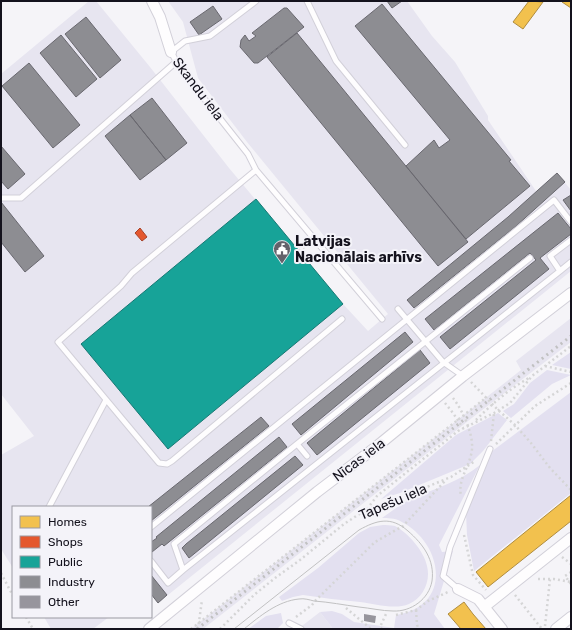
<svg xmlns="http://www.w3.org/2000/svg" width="572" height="630" viewBox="0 0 572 630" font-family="Rubik,sans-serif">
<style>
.built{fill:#e7e5f0}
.green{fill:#e3e0f0}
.homes{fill:#f2c14e;stroke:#af8c3f}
.shops{fill:#e4572e;stroke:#a64229}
.public{fill:#17a398;stroke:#167873}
.industry{fill:#8d8d92;stroke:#69686f}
.building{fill:#97959d}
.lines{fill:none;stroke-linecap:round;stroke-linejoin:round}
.lane-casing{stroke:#d2d0d9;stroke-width:7}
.street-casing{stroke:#d2d0d9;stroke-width:12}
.path{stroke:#d5d5d6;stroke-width:2.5;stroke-dasharray:2 3;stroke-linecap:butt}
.lane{stroke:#fefdfe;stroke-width:5}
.street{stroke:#fefdfe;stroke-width:10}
.tram{stroke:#c1c1c2;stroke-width:1}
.rail{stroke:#c1c1c2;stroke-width:3;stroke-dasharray:2 4;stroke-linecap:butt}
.labels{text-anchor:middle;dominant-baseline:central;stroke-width:4;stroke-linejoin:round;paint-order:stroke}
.street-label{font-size:14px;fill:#14121d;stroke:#f4f3f9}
.poi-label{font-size:14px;font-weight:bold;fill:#14121d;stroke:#f4f3f9;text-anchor:start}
</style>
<rect width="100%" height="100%" fill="#f5f4f8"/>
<path class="built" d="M89,1H96L150,67L229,168L343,304L368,331L388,314L247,142L198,78L183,22L168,1H407L432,36L455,62L488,116V120L536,191L557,173L571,190V271L158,603L151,594V507H13V568L1,549V455L34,436L1,394V74Z
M571,318V342L477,414L203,629H191L521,370L516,361Z
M320,612L333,629H298Z
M44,617H109L93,629H51Z"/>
<path class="green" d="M571,352V369L552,365Z
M547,370L571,375L552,384L511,418L503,411L514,404L530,383Z
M571,392V493L474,571L467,535L466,513L491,452Z
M498,413L507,420L483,451L470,464L400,493L381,499L456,435Z
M480,465L439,545L442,552L453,551L434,614L445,629H333L320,612L332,611L342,614L354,622L394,628L396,615C454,606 443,542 400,521C395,518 387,518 382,518C392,511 402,503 413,498C436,488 461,481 480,465Z
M383,525C386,525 391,525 395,526C408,533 424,551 427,566C431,581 423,598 409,604C395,610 375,604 360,602C341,600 322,598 303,595L293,597L282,601L279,597L318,568L359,533L370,527Z
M281,613L283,623L277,629H248L266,616Z"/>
<path class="homes" d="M529,1L543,2L523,29L513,22Z
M562,1H571V8L562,2Z
M571,495V521L488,587L476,572Z
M464,602L473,614L486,629H461L448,614Z"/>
<path class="shops" d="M140,228L147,237L142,241L135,233Z"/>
<path class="public" d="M256,199L343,304L168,449L81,344Z"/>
<path class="industry" d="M387,1H402L392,8Z
M382,4L511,160L509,161L530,186L466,239L406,166L434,140L439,148L450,140L355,26Z
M213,6L222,19L199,35L190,22Z
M284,8H287L304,27L258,63H254L240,47L241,40L245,35L249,41L256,36L252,33Z
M86,17L121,60L100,78L65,34Z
M297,33L468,242L438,266L267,57Z
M61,35L97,79L76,97L40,53Z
M29,63L80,125L53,148L2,86Z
M152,98L187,143L166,160L130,115Z
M130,115L166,160L140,180L105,136Z
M1,146L25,174L8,189L1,181Z
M557,173L565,182L515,227L414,308L407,300L508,217Z
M571,195V211L563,200Z
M1,202L44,256L25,272L1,242Z
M558,213L571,229V234L540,258L549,269L450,349L440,337L536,260L530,253L434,330L425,319Z
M405,332L413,342L301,435L292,424Z
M420,350L430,363L317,455L307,443Z
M261,417L269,426L151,521V507H148Z
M279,437L287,447L164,546L162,544L152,552L151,542L157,538L156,537Z
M295,456L303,465L189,558L182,548L186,544Z
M151,575L167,595L158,603L151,594Z"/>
<path class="building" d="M364,614L376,616L375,623L364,621Z"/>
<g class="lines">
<g class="lane-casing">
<path id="lane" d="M256,1L210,36L185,41L171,52L180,68L248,154L256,170L382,319
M307,1L336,61L405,145
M256,170L132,273L121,286L58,342L159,463L167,464L172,461L342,319
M1,198H21L176,62
M560,271L571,262
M398,309L443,362L463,376
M297,444L307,456
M49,507L106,400
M151,527L554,200L571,222
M151,561L168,583L183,570L174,544L297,444L530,258
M183,570L560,271L550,256L571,240
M458,589L443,576L450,547L490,449
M289,623L301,629"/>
</g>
<g class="street-casing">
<path id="street" d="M152,1L160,17L171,52
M458,589L478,599L502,629
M484,607L571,538
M149,629L317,492L376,447L463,376L571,293
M556,629L571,617"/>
</g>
<path class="path" d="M299,251L308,244
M545,366L571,372
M471,382L498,410L515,425L531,443L550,468L571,490
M453,398C463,411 476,438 471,455C467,471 458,480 461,496
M445,403L453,413L463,428
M476,420C492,404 509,389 529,378
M491,441L494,413
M496,444L535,406L571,383
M367,509L377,496L458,431L494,413L510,403L532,376L571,346
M464,535L473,575L486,590
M562,557L571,564
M571,572L565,576L571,584
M1,573L13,596
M538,579H554L571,582
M515,595L542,629
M346,608L371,629
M416,610L417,625L419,629
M396,615L416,610L428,601L448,592
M26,617L33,629
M296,617L312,605L315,601L375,542L403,526L445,481
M545,626L550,579
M191,629L487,397
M198,629L202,600
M220,629L254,595L275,578L300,560L344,524L367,509L395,500L451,477L475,461
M382,629L380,627L386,614"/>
<use href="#lane" class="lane"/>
<use href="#street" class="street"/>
<path class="tram" d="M234,629L359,530C377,520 391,516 408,531C423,544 435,560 432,581C429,599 411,612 393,611C382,611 370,608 359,607C344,605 329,602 314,601C310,600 304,598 299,599C278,601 260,616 244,629"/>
<path class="rail" d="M197,629L571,336"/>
</g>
<defs>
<g id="civic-pin" transform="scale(0.9)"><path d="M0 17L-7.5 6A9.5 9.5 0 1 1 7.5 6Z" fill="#63616a" stroke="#f4f3f9"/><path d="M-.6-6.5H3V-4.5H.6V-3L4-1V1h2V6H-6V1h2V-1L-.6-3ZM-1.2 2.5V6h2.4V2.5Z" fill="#fff"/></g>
</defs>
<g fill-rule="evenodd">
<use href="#civic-pin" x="282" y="249"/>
</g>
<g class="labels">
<g class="street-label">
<text transform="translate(198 89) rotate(53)">Skandu iela</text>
<text transform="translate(359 460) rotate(-37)">Nīcas iela</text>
<text transform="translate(393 502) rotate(-23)">Tapešu iela</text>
</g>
<g class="poi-label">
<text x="295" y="241">Latvijas<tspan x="295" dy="16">Nacionālais arhīvs</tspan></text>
</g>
</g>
<rect width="572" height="630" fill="none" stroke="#14121d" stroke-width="4"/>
<rect x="12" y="506" width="140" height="112" fill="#f4f3f9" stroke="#9a99a1"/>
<rect x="20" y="516" width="20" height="12" fill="#f2c14e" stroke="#9a99a1"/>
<text x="48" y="526" font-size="12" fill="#14121d">Homes</text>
<rect x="20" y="536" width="20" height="12" fill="#e4572e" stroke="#9a99a1"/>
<text x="48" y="546" font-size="12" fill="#14121d">Shops</text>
<rect x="20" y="556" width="20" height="12" fill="#17a398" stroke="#9a99a1"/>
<text x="48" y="566" font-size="12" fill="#14121d">Public</text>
<rect x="20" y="576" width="20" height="12" fill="#8d8d92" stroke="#9a99a1"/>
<text x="48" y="586" font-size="12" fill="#14121d">Industry</text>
<rect x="20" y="596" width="20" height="12" fill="#97959d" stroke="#9a99a1"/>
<text x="48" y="606" font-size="12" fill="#14121d">Other</text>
</svg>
